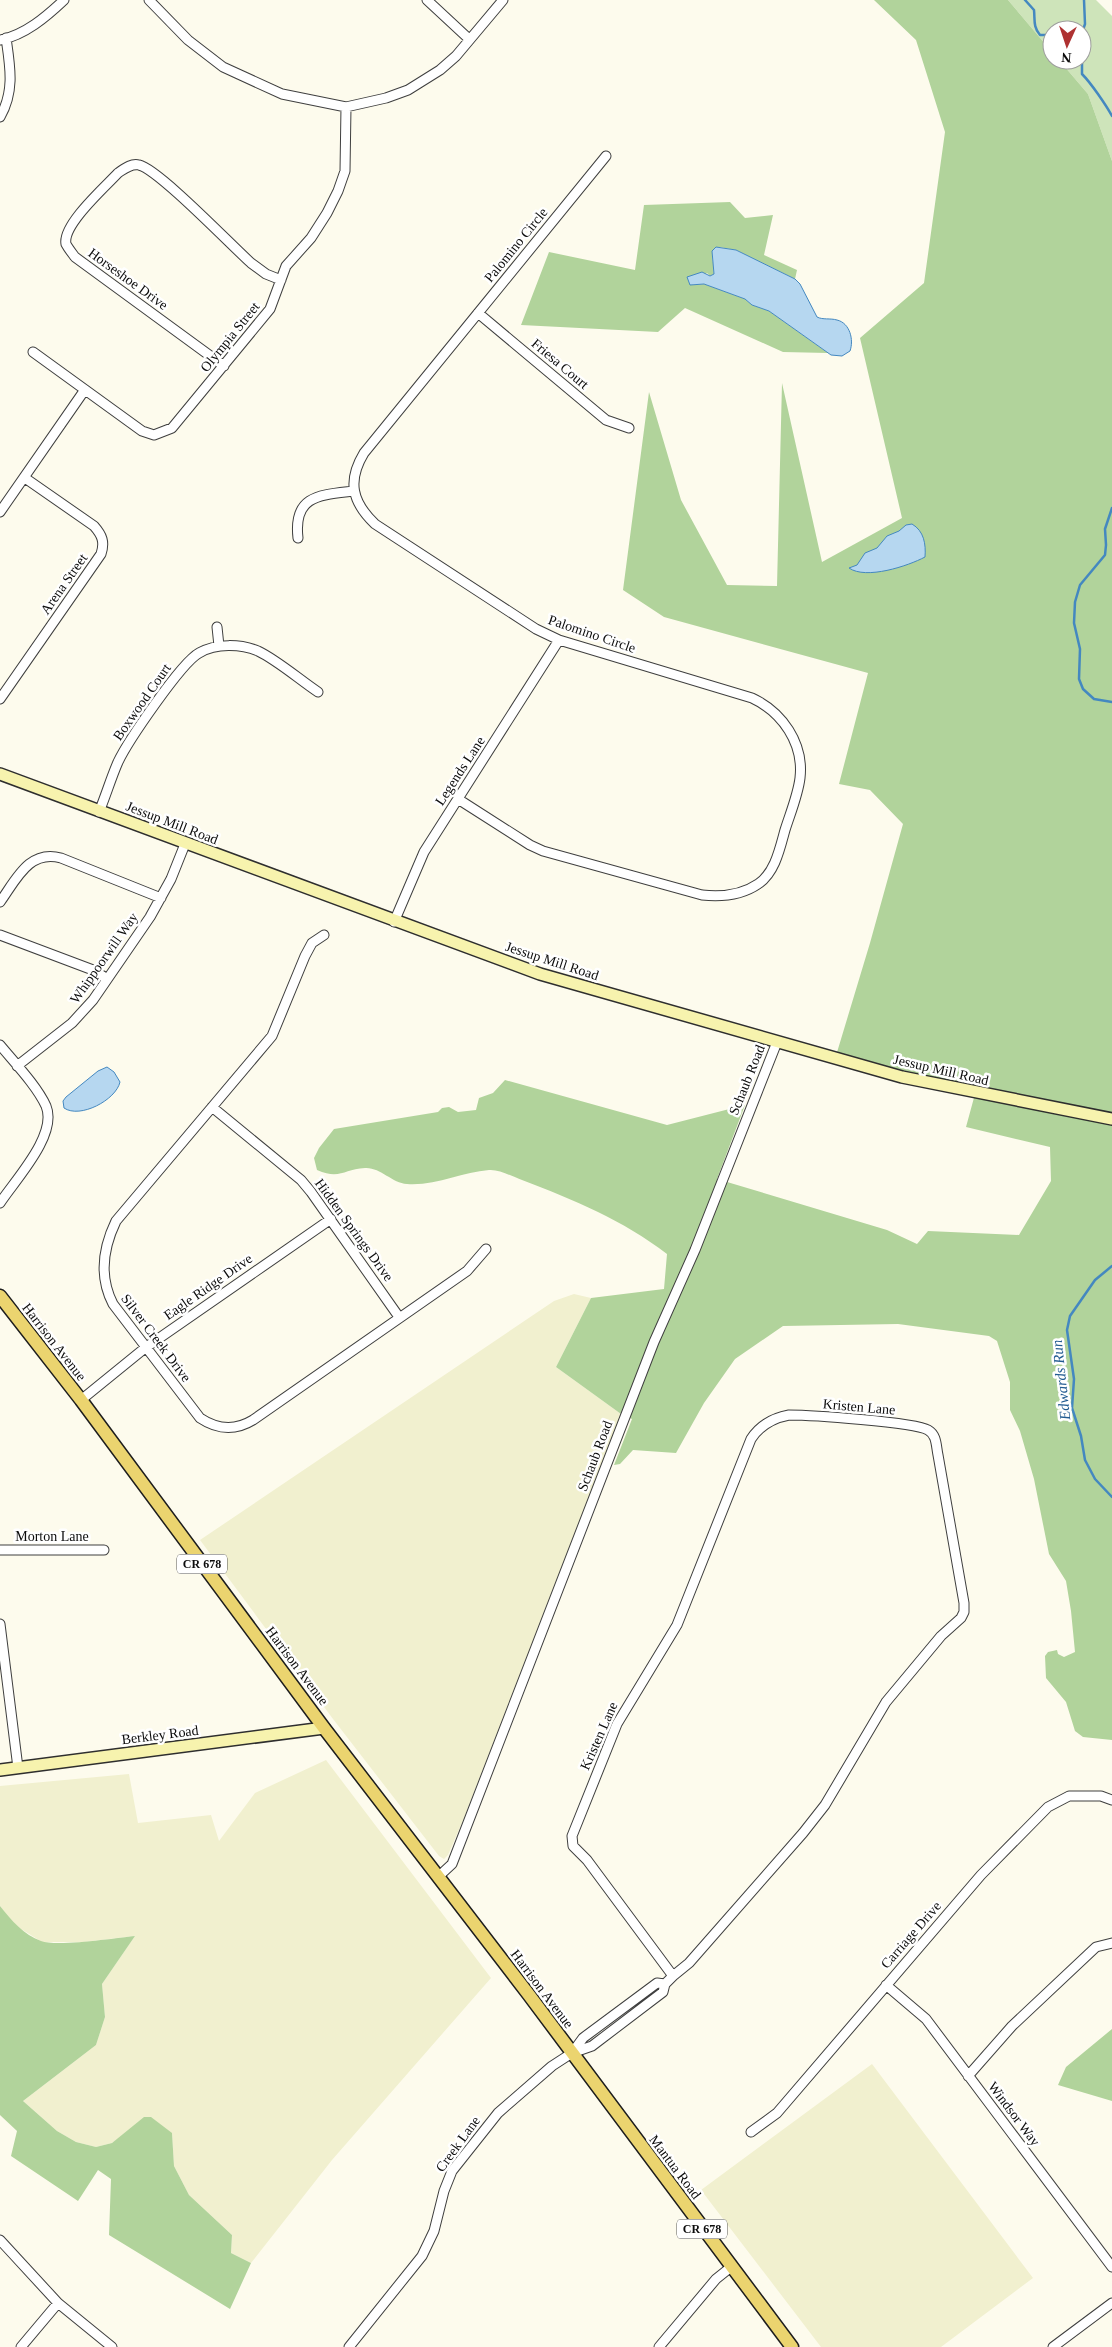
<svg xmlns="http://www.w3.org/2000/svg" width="1112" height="2347" viewBox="0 0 1112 2347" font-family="Georgia,serif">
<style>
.farmland{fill:#f1f0cf}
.green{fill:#cee4ba}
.forest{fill:#b1d39b}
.water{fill:#b6d7f0;stroke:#4488c0}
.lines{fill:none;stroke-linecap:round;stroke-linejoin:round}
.stream{stroke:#4488c0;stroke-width:2.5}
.street-casing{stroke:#3f3f3f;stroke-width:11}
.secondary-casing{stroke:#2e2e2e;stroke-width:14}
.primary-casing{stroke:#1d1d1d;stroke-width:15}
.street{stroke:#fff;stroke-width:9}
.secondary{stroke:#f7f3ae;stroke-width:11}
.primary{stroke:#ebd46f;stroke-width:12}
.labels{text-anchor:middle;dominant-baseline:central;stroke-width:5;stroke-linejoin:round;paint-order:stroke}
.shield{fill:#fff;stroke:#555;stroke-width:1}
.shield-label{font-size:12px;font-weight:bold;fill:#0c0c0c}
.street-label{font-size:14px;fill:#0c0c0c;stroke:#fff}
.water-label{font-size:15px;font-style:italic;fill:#225b91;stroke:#fff}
</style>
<rect width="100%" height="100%" fill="#fdfbed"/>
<path class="farmland" d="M574,1294L591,1298L556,1367L621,1414L464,1818L448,1855L444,1859L439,1856L333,1719L200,1540L554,1301Z
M326,1760L491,1978L332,2160L251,2263L231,2253L232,2235L189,2195L174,2166L172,2133L124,2135L112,2143L96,2147L76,2142L57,2131L23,2101L96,2045L105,2017L102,1984L135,1936L84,1942H42L13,1924L0,1906V1786L129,1774L138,1823L211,1815L219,1841L255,1793Z
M872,2064L1033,2278L941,2347H821L701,2190Z"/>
<path class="green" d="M1008,0H1096L1112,16V161L1088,94L1059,60H1082V30H1052V52Z"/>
<path class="forest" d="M874,0H1008L1052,52V60H1059L1088,94L1112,161V1740L1083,1737L1075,1731L1066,1702L1046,1678L1045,1656L1048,1652L1057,1650L1058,1654L1064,1657L1075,1652L1071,1611L1066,1581L1049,1554L1034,1479L1020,1431L1010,1410V1382L997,1341L989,1336L898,1324L783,1326L735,1359L704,1403L676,1453L633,1450L620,1464L614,1465L632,1419L621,1414L556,1367L591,1298L664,1289L667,1254C623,1220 574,1200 522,1180C513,1177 499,1169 489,1170C462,1172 436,1186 407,1184C392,1183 380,1167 365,1168C344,1169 340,1180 317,1170L314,1158L319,1148L334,1129L438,1112L442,1108L449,1107L458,1112L476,1110L479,1098L493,1093L505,1080L667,1125L745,1105L717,1179L887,1230L917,1244L928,1231L1019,1235L1051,1181L1050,1147L966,1127L975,1094L835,1059L870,943L903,824L870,790L839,784L868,673L664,617L623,590L649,392L681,500L727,585L777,586L782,383L822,562L902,518L860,338L924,283L945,132L916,40Z
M730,202L745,218L773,215L764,255L797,270L795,279L736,250L719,247L712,251L714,274L710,276L707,273L692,285L704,284L745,299L752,305L769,311L828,353L783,352L685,308L658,332L521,325L549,252L635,270L644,205Z
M0,1906C11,1920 24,1935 41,1941C57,1947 116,1938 135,1936L102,1984L105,2017L96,2045L23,2101L57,2131L76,2142L96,2147L112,2143L144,2117H151L172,2133L174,2166L189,2195L232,2235L231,2253L251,2263L230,2309L109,2235L111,2179L98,2170L78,2201L11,2156L17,2131L0,2115Z
M1112,2029V2101L1058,2085L1066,2067Z"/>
<path class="water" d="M716,247L736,250L795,279L800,284L817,317C823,320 830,318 837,320C850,323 854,340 850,351L842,356L831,355L769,311L752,305L745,299L704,284L690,285L687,277L702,272L710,276L714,274L712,251Z
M912,524C924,531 926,544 925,557C908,566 866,580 849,568L857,565L865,553L877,548L887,536L899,531L906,525Z
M107,1067L114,1072L120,1082C116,1100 80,1119 64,1108L63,1101L66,1097L98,1071Z"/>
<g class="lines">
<path class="stream" d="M1025,0L1034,10C1035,20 1033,27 1040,35H1052
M1082,33L1085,24L1084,0
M1082,57V74C1091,83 1106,105 1112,116
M1112,508L1105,529L1106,545L1105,555L1080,585L1075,602L1074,623L1080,649L1079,679L1083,689L1094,699L1112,702
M1112,1266L1095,1280L1070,1316L1067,1330L1074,1379L1072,1408L1081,1436L1085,1460L1095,1479L1112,1497"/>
<g class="street-casing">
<path id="street" d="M149,0L188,40L223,67L282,94L346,107L386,98L408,90L440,70L456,56L503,0
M427,0L469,39
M0,40C25,35 46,17 64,0
M0,117C15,91 10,66 6,38
M478,313L606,420L629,428
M33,352L142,431L154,435L172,428L270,309L286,266L311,238L327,213L338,191L345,171L346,107
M224,366L75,257C72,253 68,248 66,244C62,225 105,187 118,173C124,169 131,163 139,165C158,169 231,245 251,263L266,274L281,280
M0,512L84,391
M298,538C293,495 320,495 354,491
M217,627L219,646
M0,699L101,554C105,542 102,535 94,526L25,478
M458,799L530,845L543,851L702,895C721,897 742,895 758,884C775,873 780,848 785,830C790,814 798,795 800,778C804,743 782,712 752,698L559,640L536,629L375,524C352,502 347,481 364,453L606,156
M99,812C106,795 111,778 118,762C128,741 181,663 199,653C216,643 241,644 258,651C277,660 300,680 318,692
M0,902C16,880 29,849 61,858L161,898
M394,922L424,852L559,640
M0,935L93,970L106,978
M324,935L312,943L305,956L272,1036L116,1221C103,1248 99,1277 113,1304L200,1418C218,1430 235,1431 253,1420L467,1271L486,1249
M0,1045C14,1062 37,1086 46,1106C58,1135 15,1180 0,1203
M17,1066L72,1023L93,1000L150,917L171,879L185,844
M212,1107L301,1180L311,1192L399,1317
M81,1400L145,1348L331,1219
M0,1550H104
M0,1624L18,1768
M438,1877L452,1864L654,1342L695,1250L777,1042
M886,1985L926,2019L1112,2267
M572,2053L583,2038L657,1983L665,1984
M968,2076L1012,2026L1096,1947L1112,1943
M751,2132L777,2113L981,1875L1048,1807L1069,1796H1101L1112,1800
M0,2240L58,2303L112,2347
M21,2347L58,2303
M349,2347L422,2256L434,2231L444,2191L452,2171L498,2113L552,2066L572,2053L592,2046L663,1992L665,1984L673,1976L587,1860L573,1846L572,1836L617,1724L677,1625L751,1439C760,1425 773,1418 789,1415C810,1415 914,1422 928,1430C937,1435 936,1446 938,1455L964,1603V1612L961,1618L941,1636L886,1702L825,1805L803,1833L689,1963L673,1976
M659,2347L716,2279L731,2267
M1053,2347L1112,2303"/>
</g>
<g class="secondary-casing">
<path id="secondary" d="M0,774L540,974L902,1077L1112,1119
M0,1770L324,1728"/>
</g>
<g class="primary-casing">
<path id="primary" d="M0,1296L81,1400L324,1728L529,1995L792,2347"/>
</g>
<use href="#street" class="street"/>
<use href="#secondary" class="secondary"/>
<use href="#primary" class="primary"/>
</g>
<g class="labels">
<g class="shield">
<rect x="177" y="1554.5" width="50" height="19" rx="4"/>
<rect x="677" y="2219.5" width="50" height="19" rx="4"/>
</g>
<g class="shield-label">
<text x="202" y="1564">CR 678</text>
<text x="702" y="2229">CR 678</text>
</g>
<g class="street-label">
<text transform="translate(516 245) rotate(-51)">Palomino Circle</text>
<text transform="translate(128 279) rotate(36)">Horseshoe Drive</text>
<text transform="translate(230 337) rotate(-51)">Olympia Street</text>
<text transform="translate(560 364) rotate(40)">Friesa Court</text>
<text transform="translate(64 584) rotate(-55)">Arena Street</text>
<text transform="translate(592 634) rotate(19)">Palomino Circle</text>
<text transform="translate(142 702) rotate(-55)">Boxwood Court</text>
<text transform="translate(460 771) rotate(-57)">Legends Lane</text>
<text transform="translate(172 823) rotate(21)">Jessup Mill Road</text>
<text transform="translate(104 958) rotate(-55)">Whippoorwill Way</text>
<text transform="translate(552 961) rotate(18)">Jessup Mill Road</text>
<text transform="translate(941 1070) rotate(13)">Jessup Mill Road</text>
<text transform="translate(747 1080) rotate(-68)">Schaub Road</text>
<text transform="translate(354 1230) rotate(54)">Hidden Springs Drive</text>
<text transform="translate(208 1287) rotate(-35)">Eagle Ridge Drive</text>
<text transform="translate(156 1338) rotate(53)">Silver Creek Drive</text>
<text transform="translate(54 1342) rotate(52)">Harrison Avenue</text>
<text transform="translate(859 1407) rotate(5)">Kristen Lane</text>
<text transform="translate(595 1456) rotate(-69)">Schaub Road</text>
<text x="52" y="1536">Morton Lane</text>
<text transform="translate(297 1666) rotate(53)">Harrison Avenue</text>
<text transform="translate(160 1735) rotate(-7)">Berkley Road</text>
<text transform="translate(599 1736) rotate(-66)">Kristen Lane</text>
<text transform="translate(911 1935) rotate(-49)">Carriage Drive</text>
<text transform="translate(542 1989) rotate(53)">Harrison Avenue</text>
<text transform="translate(1014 2114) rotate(53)">Windsor Way</text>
<text transform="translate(458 2144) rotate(-54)">Creek Lane</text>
<text transform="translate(675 2167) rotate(53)">Mantua Road</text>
</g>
<g class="water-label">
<text transform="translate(1061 1380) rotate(-96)">Edwards Run</text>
</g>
</g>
<g transform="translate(1067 45) rotate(183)"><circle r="24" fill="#ffffff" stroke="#9e9e9e"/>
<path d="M0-4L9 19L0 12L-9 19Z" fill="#ae3232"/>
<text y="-8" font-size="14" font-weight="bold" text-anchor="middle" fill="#0c0c0c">N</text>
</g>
</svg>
